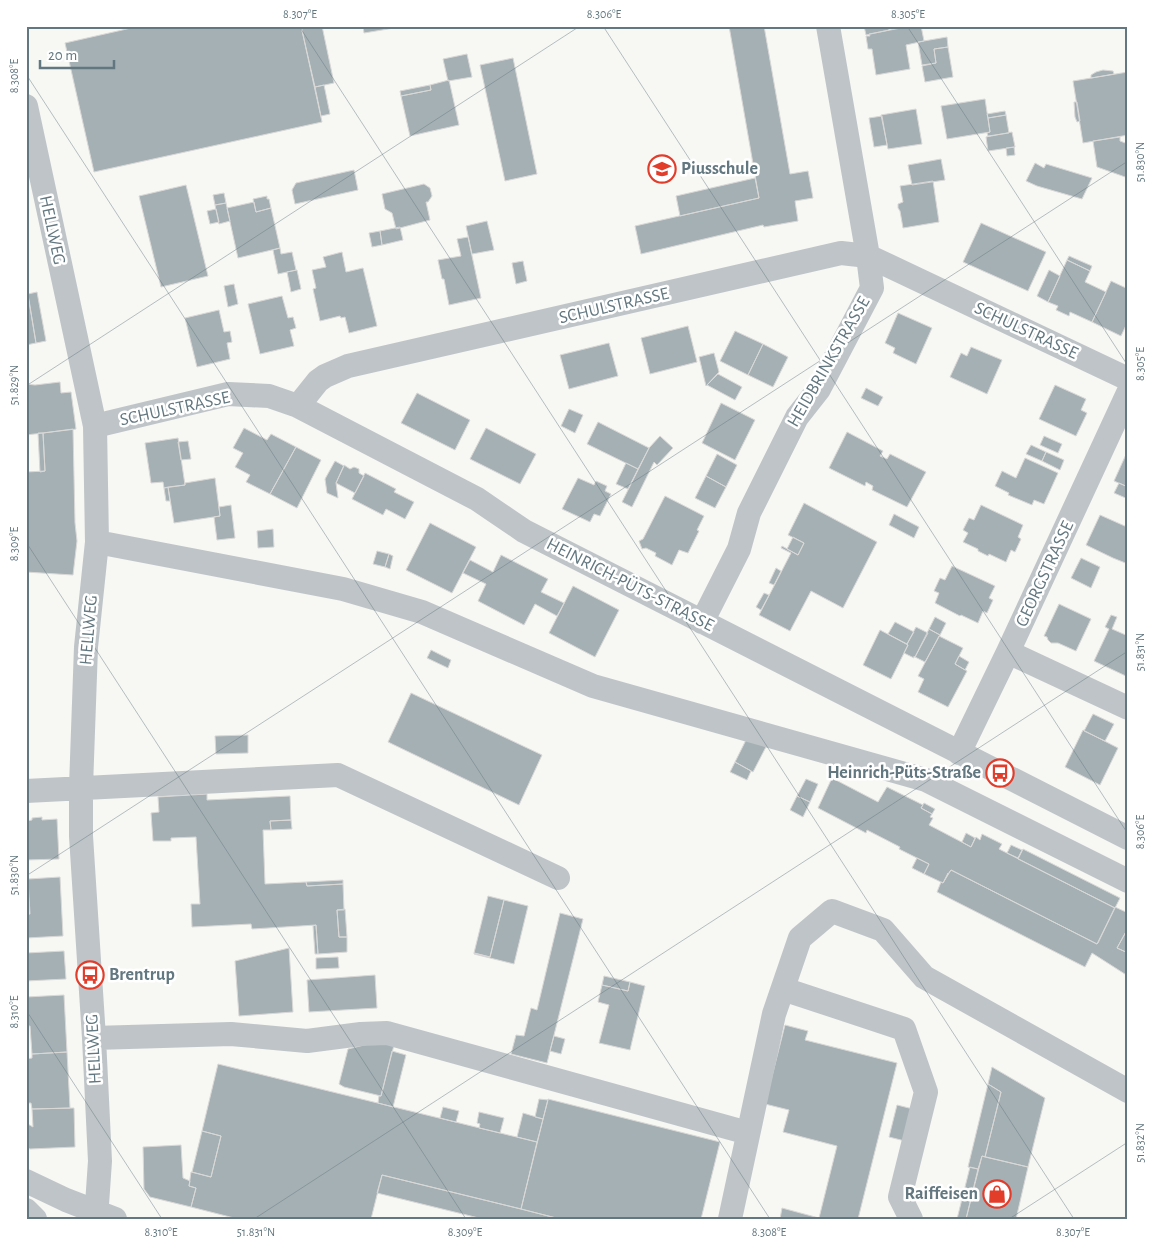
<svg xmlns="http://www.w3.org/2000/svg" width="1154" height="1245" viewBox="0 0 1154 1245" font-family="'Alegreya Sans',sans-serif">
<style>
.building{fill:#a5b0b4;stroke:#d9d8d7}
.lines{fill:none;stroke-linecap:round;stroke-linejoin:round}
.minor{stroke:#bec4c7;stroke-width:24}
.ticks{fill:none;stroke:#62777f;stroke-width:1;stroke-opacity:0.45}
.labels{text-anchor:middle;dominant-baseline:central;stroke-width:5;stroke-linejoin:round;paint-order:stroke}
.poi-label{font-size:18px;font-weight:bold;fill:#62777f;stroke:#fff;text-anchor:start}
.street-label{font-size:18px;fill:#62777f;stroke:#fff}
.neatline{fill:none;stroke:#62777f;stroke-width:2}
.ticks-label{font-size:12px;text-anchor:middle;fill:#62777f}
</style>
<rect width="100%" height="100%" fill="#f7f7f4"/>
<path class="building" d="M140,26H301L322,122L94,172L65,43Z
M301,26H322L334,83L315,87Z
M363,26H406L364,33Z
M729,26H764L790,174L808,171L813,198L795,201L798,221L764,227L763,225L641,254L635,226L759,198Z
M864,26H888L889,30L866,35Z
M901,26H921L924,41L906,45L910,69L876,75L872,49H868L866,36H870L869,34L901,28Z
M947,37L948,47L934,49L936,63L922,65L918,42Z
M948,47L953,77L925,82L922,66L936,63L934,49Z
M467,54L472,77L448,81L443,59Z
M513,58L537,174L505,181L480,65Z
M1103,70L1113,71L1114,74L1091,78V75L1096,72Z
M1128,72V135L1083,143L1073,81Z
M449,80L459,125L410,136L401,96L431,90L430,85Z
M324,85L330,114L321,116L315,87Z
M430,85L431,90L401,96L400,91Z
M985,99L990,132L947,139L941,106Z
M1074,102H1077L1080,121L1077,122L1075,117Z
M916,109L922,144L888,149L881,115Z
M1005,111L1006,115L988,118L987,114Z
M1006,115L1009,133L988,136L987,133L990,132L988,118Z
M882,116L887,145L874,147L869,118Z
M1012,132L1015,147L988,151L986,137Z
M1120,137V141L1128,144V178L1097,167L1093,141Z
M1014,147L1015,155L1007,156L1006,148Z
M941,159L945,180L912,185L908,165Z
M1035,163L1044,168L1046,164L1092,178L1082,199L1037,186L1026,181Z
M354,170L358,190L295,204L292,190L296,183Z
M755,178L759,198L680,216L676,196Z
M933,181L939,222L903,228L900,211L898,208V204L903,202L900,186Z
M424,184L430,188L432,196L428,202H426L430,220L396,229L392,213L385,209L382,194Z
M186,185L208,276L161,287L139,196Z
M224,193L226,203L215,205L213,195Z
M267,196V199H269L271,208L256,212L253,199Z
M254,202L256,212L271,208L280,248L238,258L227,208Z
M226,203L230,221L219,224L215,205Z
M216,209L219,222L210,224L207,211Z
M487,221L494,250L472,254L466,226Z
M981,223L1046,252L1028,291L963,262Z
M400,227L403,240L382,245L380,231Z
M380,231L382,245L372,247L369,233Z
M468,237L481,298L449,305L444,279H442L438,260L461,256L457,239Z
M280,248L281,254L292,252L296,270L278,274L273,250Z
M342,252L346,272L363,268L377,326L349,333L345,317L341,318L340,316L320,321L313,289L316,288L312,270L326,267L323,257Z
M1069,256L1092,266L1090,271L1067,260Z
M1067,260L1090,271L1085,282L1106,292L1092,322L1070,312L1069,316L1056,310L1058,306L1048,302Z
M523,261L527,281L516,284L512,263Z
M297,270L301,289L291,292L287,272Z
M1049,270L1060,276L1048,302L1037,296Z
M1111,281L1128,289V321L1121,336L1092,322Z
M26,284L36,343L26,345Z
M234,284L238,304L228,307L224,286Z
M37,292L46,341L36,343L28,294Z
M282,296L288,318L293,317L296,328L290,330L294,346L260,354L248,304Z
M219,310L224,332L230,331L232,342L227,343L230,359L197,367L185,318Z
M898,313L932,328L916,364L893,353L895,348L885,343Z
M688,326L697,362L650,374L641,338Z
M735,331L763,344L748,375L720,361Z
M609,343L618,376L569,389L560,355Z
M763,344L788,357L773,387L748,375Z
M971,347L1002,360L987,394L950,377L961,353L967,356Z
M714,353L719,372L706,386L699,357Z
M718,374L742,387L735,400L707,385Z
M60,382L61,393L71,392L76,429L26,435V384L35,385Z
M1055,385L1086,399L1081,410L1087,413L1076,436L1039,419Z
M866,388L883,397L878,406L861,398Z
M417,393L470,420L455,450L401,423Z
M721,403L755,420L735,460L702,443Z
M569,409L583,415L575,433L561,426Z
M598,422L649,448L638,469L587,444Z
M244,428L267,440L271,434L296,447L270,494L246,482L250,475L235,467L243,453L233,448Z
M486,428L536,454L520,484L470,459Z
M73,429L75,523L77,541L73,575L26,572V472L45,471L43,433Z
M847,432L883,451L880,456L887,459L890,454L926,472L907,507L872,490L873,486L866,482L865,486L829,468Z
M38,433H43L45,471L40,472Z
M660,436L673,448L657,465L654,462L632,507L622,502L649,448Z
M1044,436L1062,444L1058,453L1040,445Z
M178,438L185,485L164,488L163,482L151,483L145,443Z
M188,441L191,459L181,460L178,442Z
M1031,445L1046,452L1042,461L1026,454Z
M296,447L321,460L297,508L270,494Z
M1128,450V487L1114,481Z
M1046,452L1064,460L1060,470L1042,461Z
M717,454L737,465L726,487L706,476Z
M1025,458L1058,473L1044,504L1034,500L1032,505L1008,495L1009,493L995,486L1002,471L1016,478Z
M335,461L344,466L336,483L338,498L327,493L325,479Z
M626,463L638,469L628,489L616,484Z
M344,465L350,469L354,467L359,469V473L364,476L355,493L336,483Z
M365,473L396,489L394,492L414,502L405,519L386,509L383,515L352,499Z
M706,476L726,487L715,508L695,498Z
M215,478L220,516L174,523L168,487L185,485V483Z
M578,478L594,485L596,481L607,486L605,491L611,494L600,516L594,514L590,522L562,509Z
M1119,483L1128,487V499L1114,493Z
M168,487L170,501H166L164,488Z
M665,496L704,516L697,530L699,531L688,553L679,550L672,565L655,556L656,553L646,548L642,549L639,541L643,539Z
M804,503L877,542L843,608L811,591L790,631L759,615L791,553L781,548L782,546L798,555L804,543L788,535Z
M231,505L235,538L217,540L214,517L220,516L219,507Z
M981,505L1023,525L1018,537L1021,539L1015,552L1011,550L1006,562L989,554L988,556L978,551V549L963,542L968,533L963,530L969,518L974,520Z
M894,514L919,527L914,538L889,525Z
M1100,515L1127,527L1128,564L1113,558L1086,545Z
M430,523L476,547L452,593L406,570Z
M273,529L274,547L258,548L257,531Z
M793,537L804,543L798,555L787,549Z
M377,551L389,554L385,567L373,564Z
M389,554L393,556L390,569L385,567Z
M501,555L548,579L541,592L564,603L557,616L535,604L524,625L478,601L486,584L463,573L470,560L493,572Z
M1081,558L1100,567L1091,588L1071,578Z
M952,566L995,586L989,598L993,600L987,613L983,611L978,623L961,615L960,616L935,603L939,593L934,591L940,578L945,580Z
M776,568L781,571L774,585L769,583Z
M573,586L619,610L595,657L549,633Z
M764,593L769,595L761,610L756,607Z
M1059,604L1091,619L1076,651L1058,643H1051L1048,640L1047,637L1044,636Z
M1111,615L1117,617L1112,629L1128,636V677L1094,661L1109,629L1105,627Z
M935,617L946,623L940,635L929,629Z
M895,622L914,632L907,644L888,634Z
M916,627L928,633L915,657L914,656V658L904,653L908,645L907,644Z
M929,629L940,635L925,662L915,657Z
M880,630L908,645L891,679L863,665Z
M939,636L963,648L955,664L967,671L948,707L918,692L924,679L918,676Z
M431,650L451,660L448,668L427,658Z
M959,656L969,662L965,670L955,664Z
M411,693L542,755L519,805L388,742Z
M1093,714L1114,724L1105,741L1084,731Z
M1083,730L1118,748L1100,785L1065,767Z
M749,734L768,743L753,772L735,762Z
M248,735V753L216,754L215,736Z
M735,762L751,771L747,780L730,772Z
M832,778L878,802L887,787L923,805L921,808L932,814L930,817L933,818L929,825L971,847L976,837L980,840L982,834L1002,844L999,849L1115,908L1098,943L1097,944L953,871L951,870L948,874V873L943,883L924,874L929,864L899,849L900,847L867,830L866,833L818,808Z
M806,779L818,784L810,802L797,796Z
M207,794V800L290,796L291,820L270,821L271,830H263L265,884L306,882L307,886L343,884L344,910H337L339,937H347V952L318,954L316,925L252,929L251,924L192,927L191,904H200L196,837L171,838V841H153L151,813L159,812L158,797Z
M797,796L810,802L803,817L790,810Z
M924,803L935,809L932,814L921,808Z
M42,817V820L57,819L59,859L26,860V821L32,820V818Z
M291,820L292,829L271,830L270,821Z
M966,833L975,838L971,847L962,842Z
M1011,845L1022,850L1018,858L1007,853Z
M1023,849L1120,898L1115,908L1018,859Z
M917,858L929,864L924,874L912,868Z
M951,870L1097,944L1115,907L1128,913V928L1117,948L1128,953V976L1092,953L1085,967L937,892L941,882L943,883Z
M60,877L63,936L26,938V915L30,914L28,879Z
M343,880V884L307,886L306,882Z
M488,896L504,900L490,957L474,953Z
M504,900L528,906L514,964L474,954V953L490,957Z
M345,909L347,937H339L337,910Z
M560,913L583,919L547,1063L511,1054L516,1035L524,1036L531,1008L537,1010Z
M316,925L318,954H315L313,926Z
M1128,928V953L1117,948Z
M289,948L293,1012L239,1016L235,961Z
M64,951L66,979L26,981V953Z
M338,957L339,968L316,969V958Z
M375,975L377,1008L309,1012L307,980Z
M604,976L630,982L628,991L602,985Z
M630,982L645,986L630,1050L599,1043L609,1005L598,1002L602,985L628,991Z
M64,995L67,1052L32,1054L30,1026H26V997Z
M785,1025L808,1031L805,1040L897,1063L858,1219H824L819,1218L837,1146L783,1132L789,1110L765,1104Z
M554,1036L565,1039L561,1054L550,1051Z
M380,1041L394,1045L381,1096L344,1087L339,1084L348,1049Z
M392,1051L406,1055L393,1107L378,1103L379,1096H381Z
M67,1052L70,1108L32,1109L31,1103H26V1059L32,1058V1054Z
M218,1064L537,1142L521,1209L382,1175L371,1219H238L191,1207L196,1188L189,1186L191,1172L211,1177L221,1136L202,1131Z
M992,1067L1045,1098L1028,1167L985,1157L1001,1092L988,1084Z
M988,1084L1001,1092L985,1157L982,1156L978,1169L968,1167Z
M539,1099L548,1100L543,1119L535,1117Z
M548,1099L720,1142L701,1219H560L521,1209Z
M897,1105L913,1109L905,1141L889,1137Z
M443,1107L459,1111L456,1122L440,1118Z
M74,1108L75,1147L30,1149L26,1147V1123L33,1127L32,1109Z
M479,1112L504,1118L500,1133L479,1128L480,1124L477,1123Z
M523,1113L543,1119L537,1142L517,1137Z
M202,1131L221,1136L211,1177L192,1172Z
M181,1145L183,1178L190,1181L189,1186L196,1188L191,1207L150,1197L144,1189L143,1147Z
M982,1156L1028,1167L1016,1219H966Z
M970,1167L978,1169L966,1219H957Z
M382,1175L521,1209L560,1219H483L377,1193Z
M782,1208L819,1218L824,1219H780Z"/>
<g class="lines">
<path class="minor" d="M26,106L95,426L97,542L86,647L81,787V836L94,1038L100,1161L96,1219
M298,406L318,381L325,376L348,366L841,253L868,256L1128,379
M95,426L228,394L269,396L298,406L477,499L524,531L1128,838
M97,542L343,589L422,612L593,686L926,780L1128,881
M702,622L739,549L749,513L797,417L819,389L872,288L868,256L828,26
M1008,652L1128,708
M959,753L1008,652L1128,393
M26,791L338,775L558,878
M783,989L904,1029L926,1092L900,1197L911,1219
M94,1038L231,1034L307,1041L361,1034L387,1033L748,1133
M26,1181L66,1200L115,1219
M26,1210L35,1219
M730,1219L774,1014L800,938L832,911L883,930L924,977L1128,1091"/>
</g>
<path class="ticks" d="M299,26L1074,1219M603,26L1128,834M907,26L1128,366M26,74L770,1219M26,386L580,26M26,542L466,1219M26,876L1128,161M26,1010L162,1219M254,1219L1128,651M1009,1219L1128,1142"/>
<defs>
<g id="school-ring" transform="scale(1.4375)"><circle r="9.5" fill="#fff" stroke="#e23c2a" stroke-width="1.5"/><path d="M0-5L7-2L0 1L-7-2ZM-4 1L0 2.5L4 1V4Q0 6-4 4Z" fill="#e23c2a"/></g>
<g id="bus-ring" transform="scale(1.4375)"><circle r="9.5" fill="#fff" stroke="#e23c2a" stroke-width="1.5"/><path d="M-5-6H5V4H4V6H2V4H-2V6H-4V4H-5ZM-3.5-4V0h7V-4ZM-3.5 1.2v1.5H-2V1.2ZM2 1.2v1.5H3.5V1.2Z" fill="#e23c2a"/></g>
<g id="shop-ring" transform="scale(1.4375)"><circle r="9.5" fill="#fff" stroke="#e23c2a" stroke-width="1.5"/><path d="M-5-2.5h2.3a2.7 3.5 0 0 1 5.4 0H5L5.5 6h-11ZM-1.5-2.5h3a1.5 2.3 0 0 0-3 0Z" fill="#e23c2a"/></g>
</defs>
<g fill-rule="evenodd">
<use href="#school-ring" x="662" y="169"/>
<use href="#bus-ring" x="1000" y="773"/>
<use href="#bus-ring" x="90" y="975"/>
<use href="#shop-ring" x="997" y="1194"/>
</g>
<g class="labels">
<g class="poi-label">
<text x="681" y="169">Piusschule</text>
<text x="981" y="773" text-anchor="end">Heinrich-Püts-Straße</text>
<text x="109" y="975">Brentrup</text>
<text x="978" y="1194" text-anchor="end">Raiffeisen</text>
</g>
<g class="street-label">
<text transform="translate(52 230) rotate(78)">HELLWEG</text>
<text transform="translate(614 306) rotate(-13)">SCHULSTRASSE</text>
<text transform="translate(1026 331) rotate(25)">SCHULSTRASSE</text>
<text transform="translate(829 362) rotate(-60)">HEIDBRINKSTRASSE</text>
<text transform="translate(175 409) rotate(-12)">SCHULSTRASSE</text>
<text transform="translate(1045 574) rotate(-65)">GEORGSTRASSE</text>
<text transform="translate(630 585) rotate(27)">HEINRICH-PÜTS-STRASSE</text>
<text transform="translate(89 630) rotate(-85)">HELLWEG</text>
<text transform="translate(94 1049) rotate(-93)">HELLWEG</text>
</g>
</g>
<rect width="1154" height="1245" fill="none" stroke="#ffffff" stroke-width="55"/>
<path d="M40 60v8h74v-8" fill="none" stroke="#62777f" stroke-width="2.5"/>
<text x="48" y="60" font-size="15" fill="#62777f" stroke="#ffffff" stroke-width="4" paint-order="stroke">20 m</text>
<rect x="28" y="28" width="1098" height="1190" class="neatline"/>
<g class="ticks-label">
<text x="300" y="18">8.307°E</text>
<text x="604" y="18">8.306°E</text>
<text x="908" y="18">8.305°E</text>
<text transform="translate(14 76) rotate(-90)" y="4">8.308°E</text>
<text transform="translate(1140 162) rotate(-90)" y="4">51.830°N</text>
<text transform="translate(1140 364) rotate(-90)" y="4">8.305°E</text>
<text transform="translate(14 385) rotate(-90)" y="4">51.829°N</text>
<text transform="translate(14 544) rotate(-90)" y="4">8.309°E</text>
<text transform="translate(1140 652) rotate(-90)" y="4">51.831°N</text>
<text transform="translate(1140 832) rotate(-90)" y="4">8.306°E</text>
<text transform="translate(14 875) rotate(-90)" y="4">51.830°N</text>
<text transform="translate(14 1012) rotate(-90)" y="4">8.310°E</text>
<text transform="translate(1140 1143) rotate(-90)" y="4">51.832°N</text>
<text x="161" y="1236">8.310°E</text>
<text x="256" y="1236">51.831°N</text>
<text x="465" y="1236">8.309°E</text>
<text x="769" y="1236">8.308°E</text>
<text x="1073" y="1236">8.307°E</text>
</g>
</svg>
